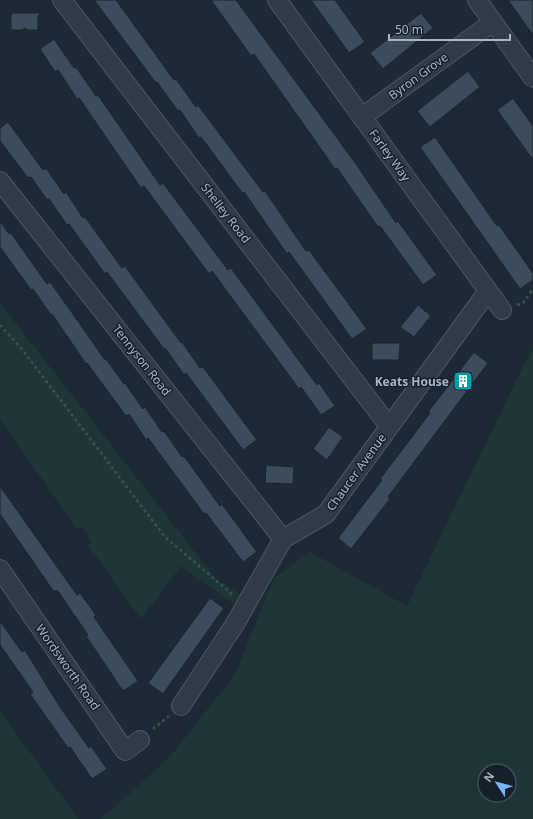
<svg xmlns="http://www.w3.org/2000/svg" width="533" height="819" viewBox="0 0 533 819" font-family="'Noto Sans',sans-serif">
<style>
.green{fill:#1f3637;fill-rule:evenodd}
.building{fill:#3d4c5c;stroke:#18222d}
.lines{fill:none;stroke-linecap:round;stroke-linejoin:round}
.street-casing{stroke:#4d5965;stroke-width:20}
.path{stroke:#395252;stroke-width:2.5;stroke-dasharray:3 3;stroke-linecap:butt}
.street{stroke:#303b47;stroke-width:18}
.labels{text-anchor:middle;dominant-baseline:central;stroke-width:3;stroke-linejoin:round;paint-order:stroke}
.street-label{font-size:12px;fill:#a9b6c5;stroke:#16202b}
.poi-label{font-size:12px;font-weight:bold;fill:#a9b6c5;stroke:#16202b;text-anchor:end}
</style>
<rect width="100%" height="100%" fill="#1d2a36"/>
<path class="green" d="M0,303L219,583L221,582L241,595L234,604L181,566L141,619L88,545L92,542L82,527L77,530L0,418Z
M533,346V819H101L169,758L236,673L274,578L310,552L407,606ZM485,771H509V795H485Z
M0,711L78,819H0Z"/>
<path class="building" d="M94,0H116L174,80L176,79L196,107L198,105L263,192L265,191L306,251L309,250L367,329L352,339L289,252L287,254L244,192L243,194L201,137L199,138L180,110L178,111L157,82L156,83Z
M211,0H236L356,164L396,223L398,221L437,275L423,285L380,226L378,227L337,168L335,169L254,54L251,56Z
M311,0H335L365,42L349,53Z
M508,0H533V35Z
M11,13H41L38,16V30H27L25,28L22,30H11Z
M421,13L433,28L383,69L370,53Z
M54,39L74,68L76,67L96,96L98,95L160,185L163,183L228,270L231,268L317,385L319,383L335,406L321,415L301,387L299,389L212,271L209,274L144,186L141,188L79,98L77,99L58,70L55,72L40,49Z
M468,71L480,87L430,127L417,111Z
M513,98L533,126V160L497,110Z
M8,122L43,170L46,168L64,194L66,192L83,218L85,217L122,268L125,266L181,343L182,342L200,368L203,367L257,440L243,450L186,373L184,375L165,348L164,349L107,272L105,274L69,224L67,225L49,199L47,200L31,177L28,178L0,141V128Z
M435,137L497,226L499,225L533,273V280L520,289L420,147Z
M0,221L9,234L11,233L47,284L50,282L68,307L105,360L106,359L124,384L125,383L143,409L145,407L162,432L164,431L182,457L184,456L220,506L222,504L257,552L243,562L206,513L204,514L148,438L146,440L129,414L126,416L87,363L86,364L52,314L51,315L33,289L31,290L0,247Z
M418,305L431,316L414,337L400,327Z
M372,343H400L399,360H372Z
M474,352L488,363L388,497L390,499L351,549L338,538L382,480L380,479L430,413L428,412Z
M329,427L343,437L327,460L313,449Z
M266,465L294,467L293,484L265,483Z
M0,486L77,595L80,593L96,615L94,617L138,681L123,691L86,636L88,635L57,590L54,592L0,514Z
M210,598L224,608L163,694L148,683Z
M0,621L22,652L25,650L60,707L89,748L91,746L107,769L92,779L70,747L68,748L30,694L33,692L0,645Z"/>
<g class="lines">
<g class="street-casing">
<path id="street" d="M62,0L389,426
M277,0L502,310
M477,0L533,78
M362,117L493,22
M0,181L283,539
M0,569L125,751L140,740
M181,706L235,624L283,539L326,514L488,291"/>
</g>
<path class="path" d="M517,305L523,303L533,289
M0,325L21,348L165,537L232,594
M153,729L169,716"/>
<use href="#street" class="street"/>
</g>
<defs>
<g id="building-square" transform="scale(1)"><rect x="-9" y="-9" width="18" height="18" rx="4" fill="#0f9aa8" stroke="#16202b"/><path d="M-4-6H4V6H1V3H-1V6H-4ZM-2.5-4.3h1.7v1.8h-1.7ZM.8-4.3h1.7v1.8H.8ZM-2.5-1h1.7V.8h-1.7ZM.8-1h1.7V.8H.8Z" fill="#fff"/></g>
</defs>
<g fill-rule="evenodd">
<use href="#building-square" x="463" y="381"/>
</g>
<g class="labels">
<g class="street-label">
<text transform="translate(418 76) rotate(-36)">Byron Grove</text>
<text transform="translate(390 155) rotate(54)">Farley Way</text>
<text transform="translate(226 213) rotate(52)">Shelley Road</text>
<text transform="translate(142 360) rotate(52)">Tennyson Road</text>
<text transform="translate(356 472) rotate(-54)">Chaucer Avenue</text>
<text transform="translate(68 667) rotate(55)">Wordsworth Road</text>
</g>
<g class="poi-label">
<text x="449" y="381">Keats House</text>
</g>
</g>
<g transform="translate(497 783) rotate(306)"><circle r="19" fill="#16202b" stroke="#515c69"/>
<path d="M0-3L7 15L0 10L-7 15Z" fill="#74b5ff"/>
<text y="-6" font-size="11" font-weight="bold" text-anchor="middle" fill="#a9b6c5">N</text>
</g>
<path d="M389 34v6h121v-6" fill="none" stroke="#a9b6c5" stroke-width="2"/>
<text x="395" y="34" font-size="12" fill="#a9b6c5" stroke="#16202b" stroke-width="3" paint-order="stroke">50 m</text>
</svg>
